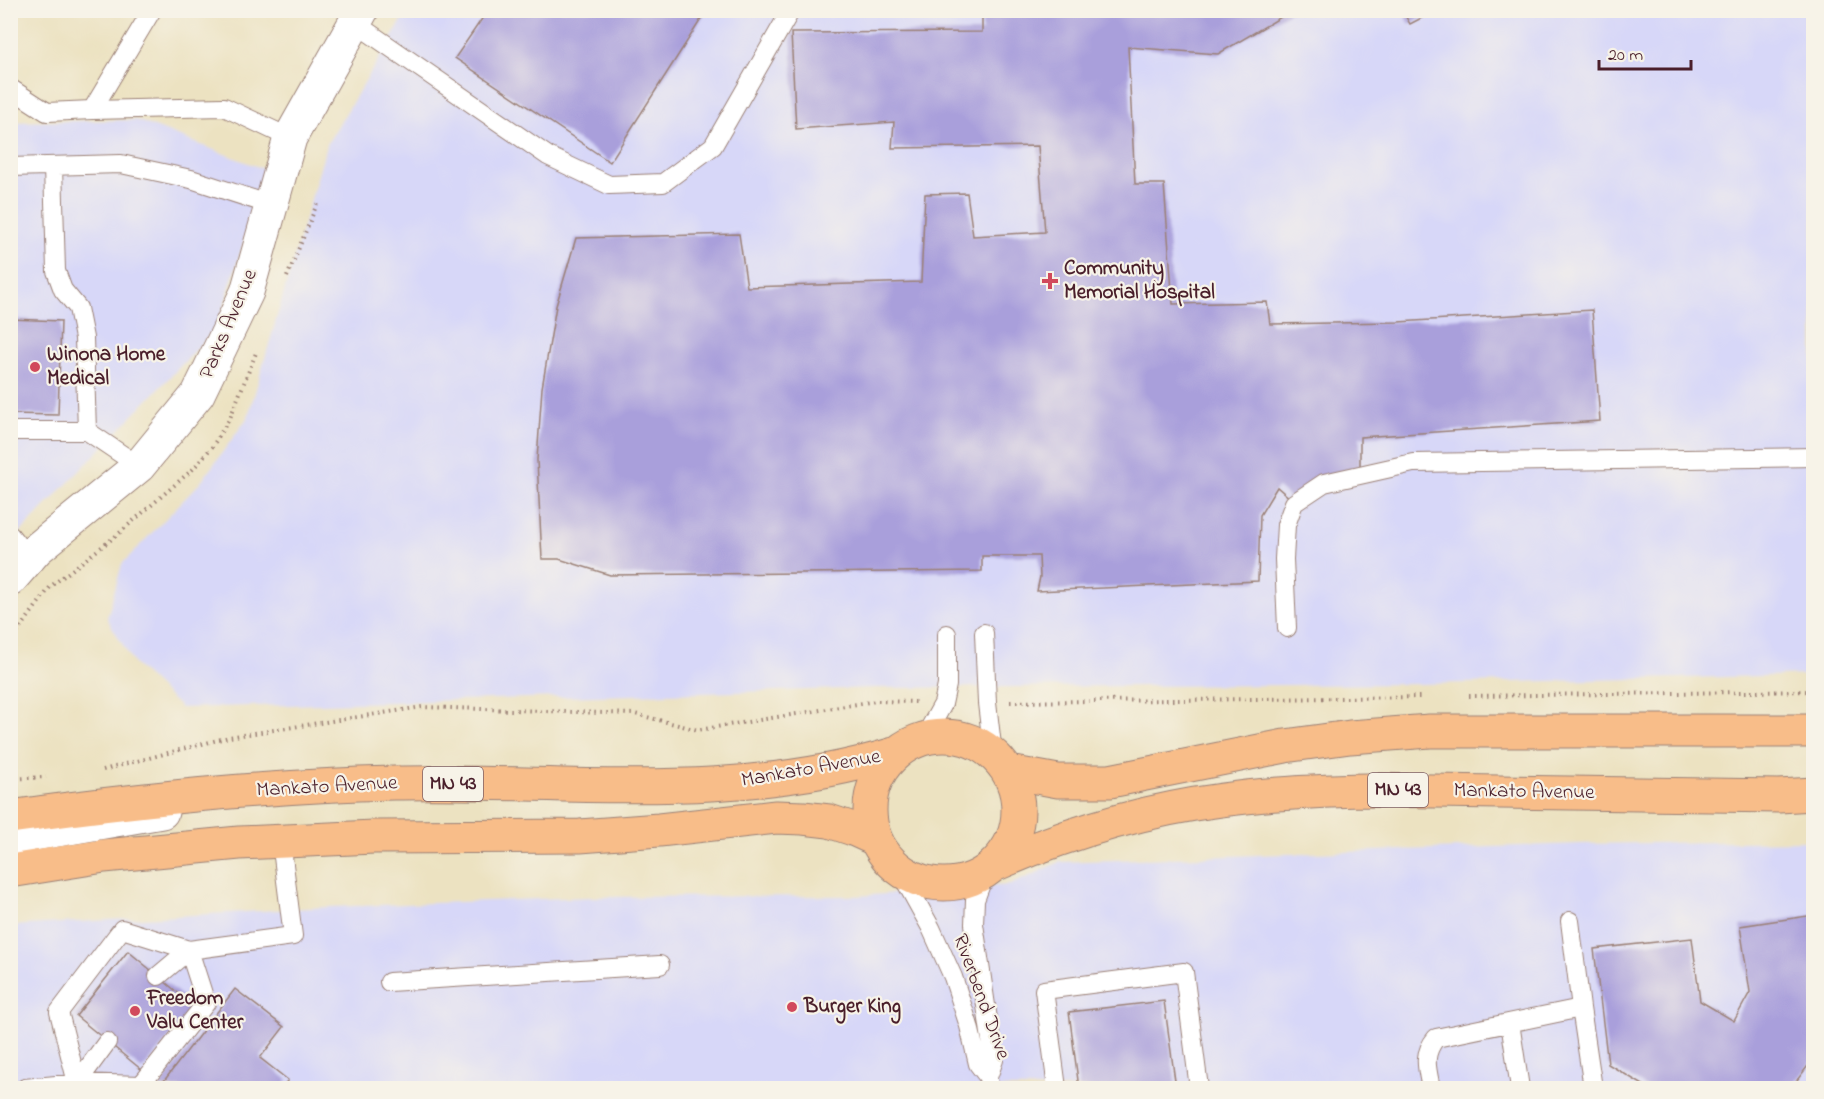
<svg xmlns="http://www.w3.org/2000/svg" width="1824" height="1099" viewBox="0 0 1824 1099" font-family="'Indie Flower',sans-serif">
<style>
.built{fill:#d7d7f8}
.building{fill:#a99fdb}
.lines{fill:none;stroke-linecap:round;stroke-linejoin:round}
.service-casing{stroke:#9b8076;stroke-width:20}
.minor-casing{stroke:#9b8076;stroke-width:35}
.tertiary-casing{stroke:#9b8076;stroke-width:35}
.primary-casing{stroke:#9b8076;stroke-width:35}
.path{stroke:#9b8076;stroke-width:4;stroke-dasharray:1.5 4.5;stroke-linecap:butt}
.service{stroke:#fff;stroke-width:18}
.minor{stroke:#fff;stroke-width:33}
.tertiary{stroke:#fff;stroke-width:33}
.primary{stroke:#f8bd89;stroke-width:33}
.poi-dot{fill:#d1495b;stroke:#f7f3e8;stroke-width:2}
.labels{text-anchor:middle;dominant-baseline:central;stroke-width:4.5;stroke-linejoin:round;paint-order:stroke}
.shield{fill:#f7f3e8;stroke:#7e5f64;stroke-width:1.5}
.shield-label{font-size:20px;font-weight:bold;fill:#4a1f2b}
.poi-label{font-size:21px;font-weight:bold;fill:#4a1f2b;stroke:#f7f3e8;text-anchor:start}
.street-label{font-size:21px;fill:#4a1f2b;stroke:#f7f3e8}
</style>
<rect width="100%" height="100%" fill="#f7f3e8"/>
<filter id="ink" filterUnits="userSpaceOnUse"><feTurbulence type="fractalNoise" baseFrequency=".0167" numOctaves="2"/><feDisplacementMap in="SourceGraphic" scale="12" xChannelSelector="R" yChannelSelector="G"/><feConvolveMatrix kernelMatrix="1 2 1 2 8 2 1 2 1" color-interpolation-filters="sRGB"/></filter>
<filter id="wash" filterUnits="userSpaceOnUse"><feTurbulence type="fractalNoise" baseFrequency=".008" numOctaves="4" result="noise"/><feDisplacementMap in="SourceGraphic" scale="24" xChannelSelector="R" yChannelSelector="G"/><feGaussianBlur stdDeviation="1.35" result="paint"/><feColorMatrix in="noise" values="0 0 0 0 0 0 0 0 0 0 0 0 0 0 0 0 0 1.4 0 .05"/><feComposite in="paint" operator="in"/></filter>
<g filter="url(#wash)">
<rect width="100%" height="100%" fill="#ece2c1"/>
<path class="built" d="M408,11H1813V675L1419,684L876,688L181,708L134,664L107,618L122,564L201,482L248,417L327,144Z
M136,120L266,170L217,328L11,542V122Z
M1813,841V1088H11V926L328,907L593,897L859,896L1010,885L1060,862L1582,844Z"/>
<g id="blocks">
<path class="building" d="M488,10H707L610,162L455,58Z
M982,10H1293L1218,54L1128,47L1135,184H1164L1173,304L1267,302L1270,324L1398,322L1592,310L1600,421L1360,437V468L1291,499L1277,487L1260,515L1258,581L1037,591L1040,577L1039,556H982V571L610,575L559,559H542L537,460L542,388L556,306L576,238L739,234L747,287L921,282L925,194L967,193L973,236L1045,232L1038,146L892,148L894,122L796,129L791,33L982,32Z
M1402,10H1437L1410,24Z
M10,319L61,321L58,415L10,414Z
M1814,915V1058L1791,1088H1648L1608,1064L1594,949L1692,938L1700,1001L1734,1021L1750,992L1740,926Z
M128,951L195,1007L142,1070L76,1016Z
M235,989L284,1027L260,1058L288,1080L281,1088H164L160,1086Z
M1164,1001L1176,1088H1079L1069,1012Z"/>
</g>
</g>
<g filter="url(#ink)">
<use href="#blocks" fill-opacity="0" stroke="#9b8076" stroke-width="1.5"/>
<g class="lines">
<g class="service-casing">
<path id="service" d="M152,10L92,110L224,107L290,138
M355,23L548,156L609,185L663,183L713,146L791,10
M10,88L47,112L92,110
M53,166L56,271L63,290L78,308L84,338L87,431
M10,167L121,164L191,179L271,205
M10,431H87L139,466
M10,535L29,559
M1287,628L1284,559L1286,525L1294,503L1324,483L1413,463L1814,457
M984,633L987,703L993,754
M924,738L943,704L947,685V634
M899,870L931,928L953,977L969,1026L978,1064L988,1077L989,1088
M985,873L975,900L974,924L994,1060L988,1077
M389,982L660,965
M1581,1008L1593,1088
M1510,1023L1520,1088
M77,1083L141,1085L206,1003L189,950L293,936L281,841
M77,1083L107,1042
M25,1088L77,1083L59,1012L122,929L189,950L158,976
M1057,1088L1044,990L1184,972L1199,1088
M1431,1088C1427,1068 1422,1055 1436,1038L1581,1008L1570,921"/>
</g>
<g class="minor-casing">
<path id="minor" d="M10,580L37,549L139,466L198,394L247,292L290,138L362,10"/>
</g>
<g class="tertiary-casing">
<path id="tertiary" d="M10,842L29,835L162,812"/>
</g>
<g class="primary-casing">
<path id="primary" d="M870 810a74 74 0 1 1 148 0a74 74 0 1 1-148 0Z
M1009,772L1058,781H1110L1285,746L1350,737L1430,731H1814
M10,817C137,799 266,786 394,783C562,779 730,804 894,754
M994,865C1066,834 1144,810 1222,800C1270,793 1319,791 1368,790L1779,796L1814,794
M10,871L104,856L239,843L374,837L580,836L659,830L776,817L803,818L829,821L853,829L875,839"/>
</g>
<path class="path" d="M287,277L317,204
M10,642L51,586L117,535L193,469L212,447L230,418L256,353
M1469,696L1814,691
M1010,702L1423,697
M103,770L229,737L422,707L635,714L698,730L876,701L916,702
M10,779L46,777"/>
<use href="#service" class="service"/>
<use href="#minor" class="minor"/>
<use href="#tertiary" class="tertiary"/>
<use href="#primary" class="primary"/>
</g>
</g>
<g class="poi-dot">
<path d="M1047 272h6v6h6v6h-6v6h-6v-6h-6v-6h6z"/>
<circle cx="35" cy="367" r="6"/>
<circle cx="792" cy="1007" r="6"/>
<circle cx="135" cy="1011" r="6"/>
</g>
<g class="labels">
<g class="shield">
<rect x="423" y="767" width="60" height="34" rx="4.5"/>
<rect x="1368" y="773" width="60" height="34" rx="4.5"/>
</g>
<g class="shield-label">
<text x="453" y="784">MN 43</text>
<text x="1398" y="790">MN 43</text>
</g>
<g class="poi-label">
<text x="1064" y="269">Community<tspan x="1064" dy="24">Memorial Hospital</tspan></text>
<text x="47" y="355">Winona Home<tspan x="47" dy="24">Medical</tspan></text>
<text x="147" y="999">Freedom<tspan x="147" dy="24">Valu Center</tspan></text>
<text x="804" y="1007">Burger King</text>
</g>
<g class="street-label">
<text transform="translate(229 324) rotate(-67)">Parks Avenue</text>
<text transform="translate(811 769) rotate(-10)">Mankato Avenue</text>
<text transform="translate(327 787) rotate(-3)">Mankato Avenue</text>
<text transform="translate(1524 792) rotate(1)">Mankato Avenue</text>
<text transform="translate(981 997) rotate(70)">Riverbend Drive</text>
</g>
</g>
<rect width="1824" height="1099" fill="none" stroke="#f7f3e8" stroke-width="36"/>
<path d="M1599 60v9h92v-9" fill="none" stroke="#4a1f2b" stroke-width="3"/>
<text x="1608" y="60" font-size="18" fill="#4a1f2b" stroke="#f7f3e8" stroke-width="4.5" paint-order="stroke">20 m</text>
</svg>
